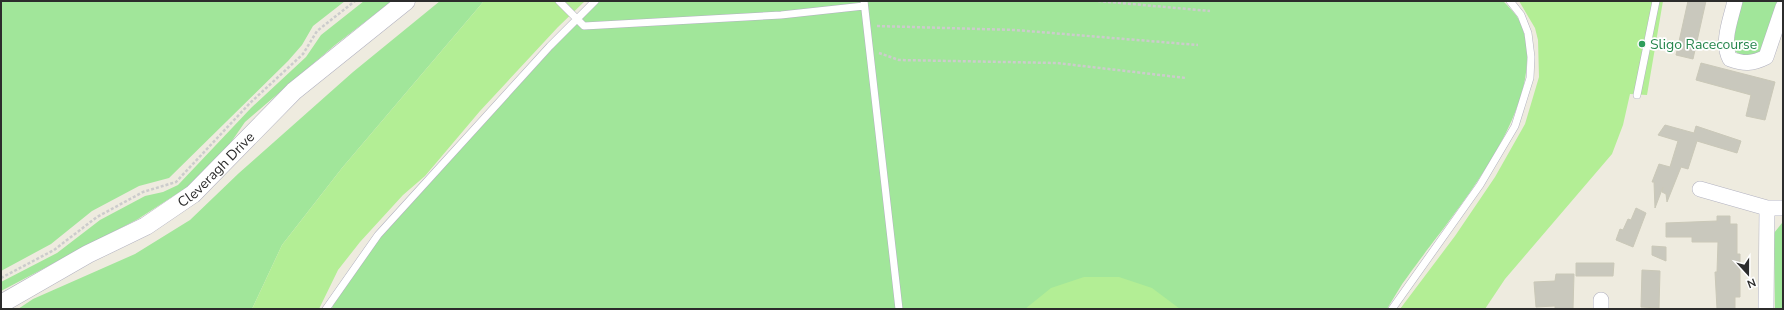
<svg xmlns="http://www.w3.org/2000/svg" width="1784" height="310" viewBox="0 0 1784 310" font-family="'Nunito Sans',sans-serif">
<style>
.green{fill:#a1e69a}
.pitch{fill:#b3ee95}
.building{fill:#c9c8bd;stroke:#cac8b8}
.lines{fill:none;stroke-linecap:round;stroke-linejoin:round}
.service-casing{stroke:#b2b2c0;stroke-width:8}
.minor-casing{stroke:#b2b2c0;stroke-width:16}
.tertiary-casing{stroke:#b2b2c0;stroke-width:19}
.path{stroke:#ccc;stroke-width:2.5;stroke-dasharray:3 2;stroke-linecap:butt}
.service{stroke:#fff;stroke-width:7}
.minor{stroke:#fff;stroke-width:15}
.tertiary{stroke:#fff;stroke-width:18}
.leisure-dot{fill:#2e9e5b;stroke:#fff;stroke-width:1.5}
.labels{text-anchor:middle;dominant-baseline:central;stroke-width:3.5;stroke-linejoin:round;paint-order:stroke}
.leisure-label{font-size:14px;fill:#27864d;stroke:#fff;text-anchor:start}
.street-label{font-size:14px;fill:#2c2c2c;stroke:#fff}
</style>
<rect width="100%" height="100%" fill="#eeebdf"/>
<path class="green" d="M1,1H345L313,26L302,45L288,61L169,178L139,186L92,211L51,244L1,271Z
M364,1H392L335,45L245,122L225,151L192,184L138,219L1,291V282L57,253L100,220L145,196L163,192L178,185L251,108L306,57L321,35Z
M440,1H484L342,168L282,245L252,309H18L33,299L135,254L190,220L239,173L353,72Z
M600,1H1503C1509,7 1517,15 1520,22C1555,102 1451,215 1408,276C1400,286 1394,298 1387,309H332L333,303L379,237L566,34Z
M1741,1H1780L1763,53C1752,58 1742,59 1733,49L1737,16Z
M1782,223H1783V309H1775L1774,233Z"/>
<path class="pitch" d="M484,1H585L558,27L480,111L425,176L403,195L360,242L338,270L319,309H252L282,245L342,168Z
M1519,1H1663L1647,95L1630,94L1623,125L1612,154L1505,279L1485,309H1400L1455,236L1495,177L1525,124L1539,77L1538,40L1535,28Z
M1084,277H1119L1152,288L1180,309H1025L1051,288Z"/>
<path class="building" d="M1688,1H1706L1693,59L1676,55Z
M1701,63L1775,82L1765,120L1746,116L1751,95L1696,80Z
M1665,125L1694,133L1696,126L1741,141L1737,153L1697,141L1688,169L1681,167L1667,202L1666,194L1662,192L1663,187L1655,208L1654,182H1652L1659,164L1670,167L1678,141L1658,135Z
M1636,208L1646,213L1633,247L1616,240L1620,229L1623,230L1628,219L1631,220Z
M1717,216H1730V224H1737V254H1740V297H1735V309H1717L1715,272H1717L1718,242H1692V237H1666V223L1717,221Z
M1652,246L1666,247V261L1652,255Z
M1576,263H1614L1613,276H1576Z
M1642,270L1660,271L1659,308L1641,307Z
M1556,274H1574L1573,309H1555V306L1536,307L1534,282L1555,281Z"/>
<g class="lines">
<g class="service-casing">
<path id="service" d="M559,1L584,26L781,15L864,6
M864,1L899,309
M1637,95L1656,1
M326,309L378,235L550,46L595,1
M1392,309L1480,185L1515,126L1530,78L1531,57L1528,33L1521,15L1510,1"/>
</g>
<g class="minor-casing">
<path id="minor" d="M1735,1C1731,19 1721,42 1730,59C1744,64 1752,64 1766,57L1783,7
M1700,189L1767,208H1783
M1601,309V300
M1766,309L1767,208"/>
</g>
<g class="tertiary-casing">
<g id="tertiary">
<path id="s1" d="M1,304L88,254L146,226L193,194L294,91L406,1"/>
</g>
</g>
<path class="path" d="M1098,1L1210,11
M877,26L1015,30L1198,45
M879,53L899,60L1057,63L1186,78
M1,278L54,250L97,217L143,192L176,182L250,103L303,54L317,31L355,1"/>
<use href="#service" class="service"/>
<use href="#minor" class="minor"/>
<use href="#tertiary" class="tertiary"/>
</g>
<circle class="leisure-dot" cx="1642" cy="44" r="4"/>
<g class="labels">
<g class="leisure-label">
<text x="1650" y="44">Sligo Racecourse</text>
</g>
<g class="street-label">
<text stroke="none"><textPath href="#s1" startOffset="255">Cleveragh Drive</textPath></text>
</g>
</g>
<rect width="1784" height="310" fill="none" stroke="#2c2c2c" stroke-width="4"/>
<g transform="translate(1748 274) rotate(159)" stroke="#ffffff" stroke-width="3" paint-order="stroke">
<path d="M0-3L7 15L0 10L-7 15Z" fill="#2c2c2c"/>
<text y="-6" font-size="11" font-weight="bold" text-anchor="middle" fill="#2c2c2c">N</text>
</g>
</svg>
